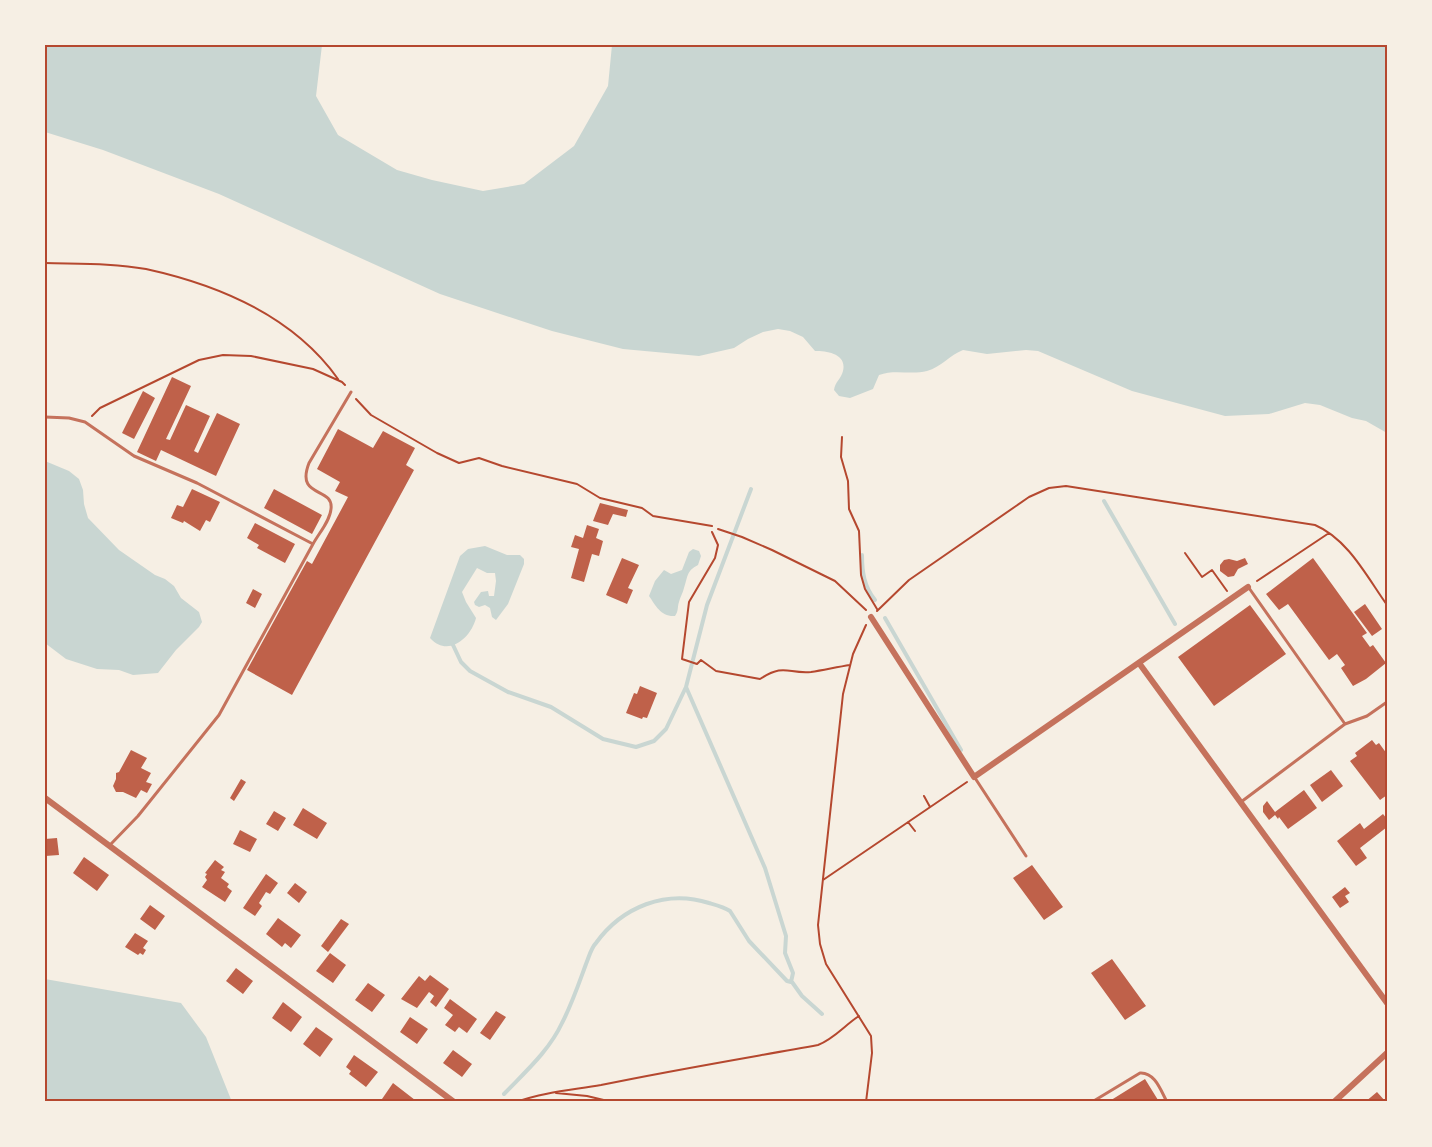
<svg xmlns="http://www.w3.org/2000/svg" width="1432" height="1147" viewBox="0 0 1432 1147" font-family="Poppins,sans-serif">
<style>
.water{fill:#c9d6d2}
.lines{fill:none;stroke-linecap:round;stroke-linejoin:round}
.stream{stroke:#c9d6d2;stroke-width:4}
.building{fill:#bf614a}
.path{stroke:#b5482f;stroke-width:2}
.service{stroke:#c5725c;stroke-width:3}
.minor{stroke:#c5725c;stroke-width:6}
.neatline{fill:none;stroke:#b5482f;stroke-width:2}
</style>
<rect width="100%" height="100%" fill="#f6efe4"/>
<path class="water" d="M45,45H322L316,96L338,135L397,170L432,180L483,191L524,184L574,146L608,86L612,45H1387V433L1366,421L1352,418L1320,405L1305,403L1269,414L1225,416L1132,391L1038,351L1026,350L987,354L963,350C950,355 941,367 927,371C911,375 894,369 879,375L873,389L850,398L839,396L834,390C835,382 841,379 843,371C847,354 828,351 815,351L803,337L790,331L778,329L763,332L748,339L734,348L699,356L623,349L552,331L440,294L219,194L103,150L45,132Z
M45,461L69,471L79,479L83,490L84,504L88,518L119,550L155,575L165,579L174,586L181,598L199,612L202,622L199,627L176,650L158,673L133,675L119,670L97,669L66,659L45,643Z
M485,546L507,555H520L524,559V564L508,604L496,620L492,617L490,608L485,605L479,607L475,605L474,602L481,592L488,591L489,596H494L496,581L495,573H487L477,568L462,592L466,602L476,618C471,638 448,658 430,638L460,556L468,549Z
M693,549L699,551L701,556L698,565C686,571 688,577 684,588C683,593 680,597 679,602C677,608 679,610 675,616C661,617 656,606 649,596L655,581L664,570L671,574L682,570L689,552Z
M45,979L181,1003L206,1037L232,1102H45Z"/>
<g class="lines">
<path class="stream" d="M1104,501L1175,624
M862,555C862,572 864,586 875,600
M885,618L961,750
M453,645L461,662L470,671L508,692L551,707L603,739L636,747L654,741L666,729L686,687
M792,982L802,996L822,1014
M504,1094C525,1072 549,1051 562,1023C572,1004 579,983 586,964C589,957 591,948 596,943C622,907 666,889 709,903C716,905 724,907 730,911L749,941L787,981L791,982L793,973L785,953L786,936L765,868L686,687L707,605L751,489"/>
</g>
<path class="building" d="M172,377L191,386L166,439L170,440L186,405L210,416L194,451L198,453L217,413L240,424L216,476L161,450L156,461L137,452Z
M143,391L155,398L134,439L122,433Z
M338,429L373,448L383,431L415,448L406,465L414,470L292,695L247,670L307,561L312,564L348,497L335,491L340,482L317,469Z
M192,489L220,502L210,522L206,520L200,531L184,521L183,523L171,518L177,505L183,507Z
M274,489L322,515L312,534L264,508Z
M600,503L628,510L626,517L613,514L608,525L593,521Z
M255,523L295,544L285,563L257,548L259,545L247,538Z
M587,525L599,529L596,538L603,541L599,556L592,554L584,582L571,578L579,549L571,547L575,535L583,538Z
M622,558L639,565L628,588L633,590L627,604L606,595Z
M1245,558L1248,564L1238,569L1234,576L1228,577L1220,571V565L1224,560L1229,559L1237,561Z
M1313,558L1367,633L1362,636L1370,647L1373,645L1386,663L1366,679L1353,686L1341,668L1345,665L1337,654L1329,660L1288,604L1279,610L1266,594Z
M253,589L262,594L255,608L246,603Z
M1365,604L1382,629L1372,636L1354,612Z
M1250,605L1286,654L1214,706L1178,657Z
M640,686L657,693L647,718L643,717L642,719L626,713L634,693L637,694Z
M1372,740L1376,745L1379,743L1387,754V795L1380,800L1350,761L1357,756L1355,753Z
M131,750L147,758L141,768L151,773L146,782L152,784L147,793L141,790L136,798L123,792H116L113,786L116,779V773L119,772Z
M1331,770L1343,786L1322,802L1310,785Z
M241,779L246,782L234,801L230,798Z
M1304,790L1317,808L1288,829L1279,817L1278,819L1275,815L1269,820L1263,812V806L1267,801L1275,812Z
M303,808L327,823L317,839L293,825Z
M274,811L286,818L278,831L266,824Z
M1383,814L1387,819V827L1360,848L1367,858L1356,866L1337,841L1360,823L1364,829Z
M240,830L257,839L250,852L233,844Z
M57,838L59,855L45,856V839Z
M84,857L109,875L97,891L73,873Z
M215,860L224,867L221,870L225,872L221,878L229,884L227,887L232,891L225,902L202,887L207,880L205,877L207,874L205,873Z
M1032,865L1063,907L1044,920L1013,878Z
M266,874L278,883L270,894L266,892L259,903L262,906L255,916L243,908Z
M295,883L307,892L299,903L287,893Z
M1345,887L1350,893L1345,896L1349,902L1340,908L1332,897Z
M150,905L165,916L155,930L140,919Z
M278,918L301,935L291,948L285,943L282,947L266,934Z
M341,919L349,924L328,952L321,946Z
M135,933L148,941L143,948L146,950L143,955L140,953L138,955L125,947Z
M330,953L346,965L333,983L316,971Z
M1112,959L1146,1006L1125,1020L1091,973Z
M236,968L253,981L243,994L226,981Z
M430,975L449,989L436,1007L430,1002L434,996L429,992L417,1008L401,999L419,976L425,981Z
M368,983L385,995L372,1012L355,1000Z
M450,999L477,1019L467,1033L459,1027L455,1032L445,1025L453,1015L444,1008Z
M283,1002L302,1017L291,1032L272,1018Z
M496,1011L506,1017L490,1040L480,1033Z
M410,1017L428,1029L417,1044L400,1032Z
M316,1027L333,1039L320,1057L303,1044Z
M453,1050L472,1064L462,1077L443,1063Z
M354,1055L378,1072L366,1087L349,1074L351,1071L346,1067Z
M1145,1079L1158,1100L1155,1102H1108Z
M393,1083L415,1100L414,1102H386L382,1099Z
M1377,1092L1386,1102H1365Z"/>
<g class="lines">
<path class="path" d="M45,263C78,264 113,263 146,269C219,285 294,317 338,379
M356,399L371,415L437,453L459,463L479,458L502,466L577,484L600,498L642,508L653,516L712,526
M92,416L100,408L199,360L223,355L251,356L313,369L342,382L345,385
M842,437L841,457L848,481L849,509L859,531L861,575L865,589L877,609
M718,529L742,537L772,550L835,581L866,610
M712,532L718,545L715,558L689,602L682,659L697,664L701,660L716,671L760,679C785,663 787,674 811,672C824,670 837,667 850,665
M1185,553L1202,577L1212,570L1227,591
M1257,581L1329,533
M877,611L909,580L1029,497L1049,488L1066,486L1315,525C1348,539 1367,577 1387,605
M924,796L930,807
M908,822L915,831
M823,880L967,782
M556,1093L587,1096L612,1102
M516,1102C544,1092 572,1090 601,1085C673,1070 746,1058 818,1045C834,1039 845,1025 859,1016
M866,1102L872,1053L871,1036L826,964L820,944L818,925L843,694L853,654L866,625"/>
<path class="service" d="M45,417L69,418L85,422L134,456L197,483L313,544C319,533 330,521 331,509C334,486 295,499 309,463L351,392
M1249,588L1345,724
M975,778L1026,856
M1241,802L1345,724L1367,716L1387,702
M109,846L138,816L219,715L313,544
M1092,1102L1140,1073C1155,1072 1161,1091 1167,1102"/>
<path class="minor" d="M871,617L974,777L1248,587
M1139,663L1387,1003
M45,798L454,1102
M1334,1102L1387,1053"/>
</g>
<rect width="1432" height="1147" fill="none" stroke="#f6efe4" stroke-width="93"/>
<rect x="46" y="46" width="1340" height="1054" class="neatline"/>
</svg>
